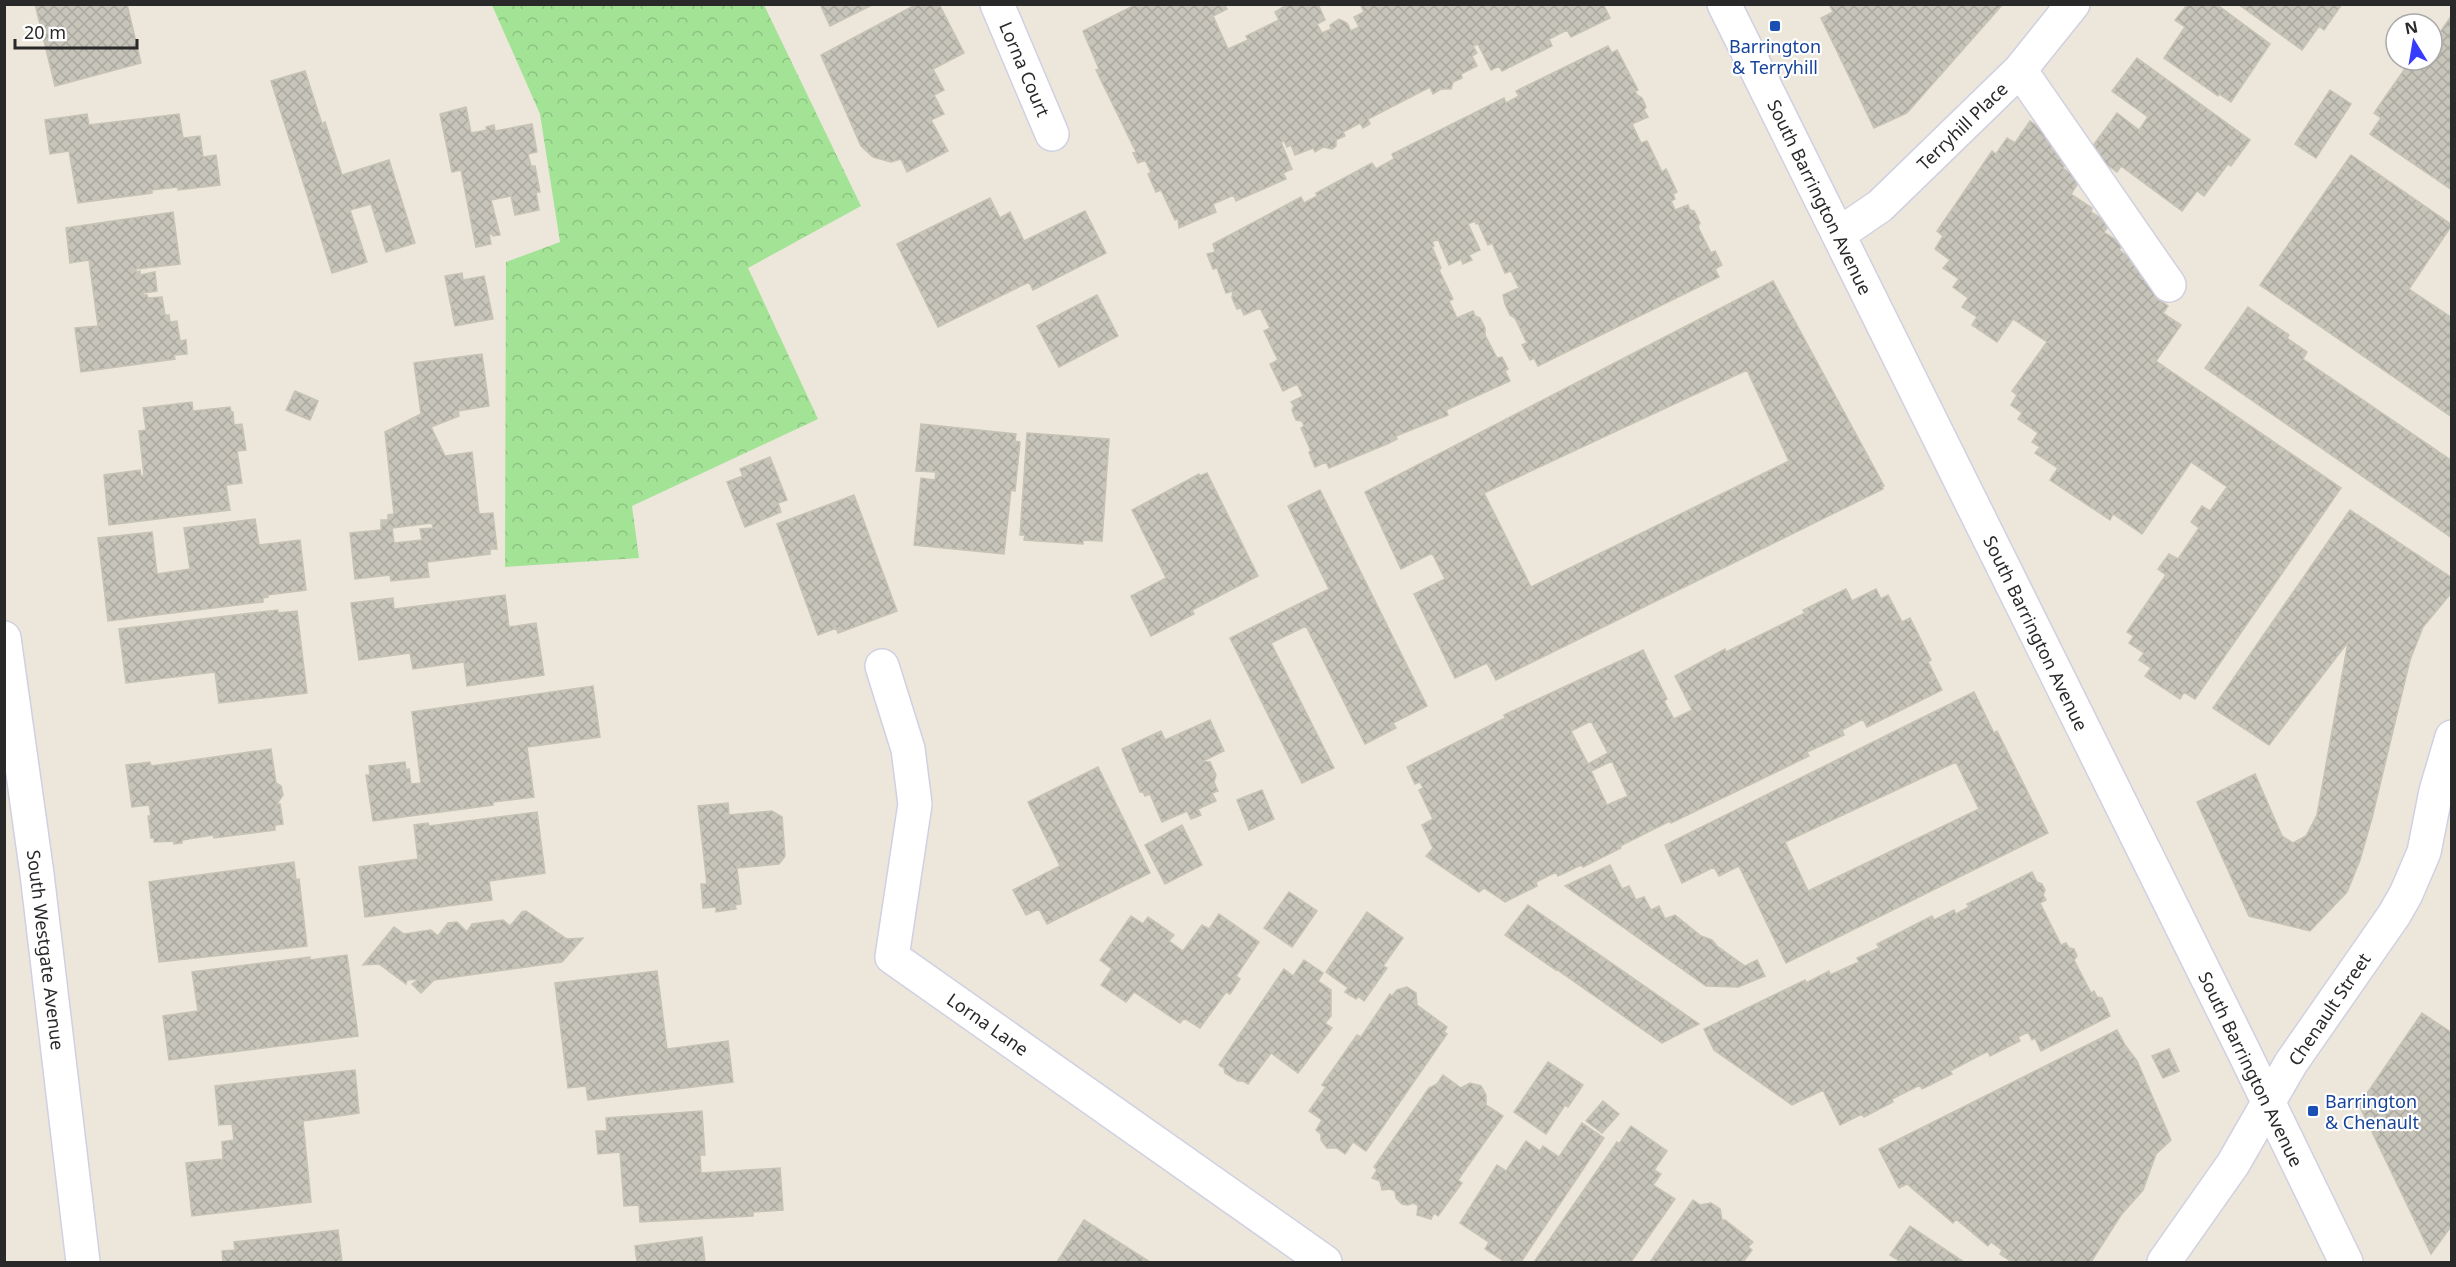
<svg xmlns="http://www.w3.org/2000/svg" width="2456" height="1267" viewBox="0 0 2456 1267" font-family="'Noto Sans',sans-serif">
<style>
.forest{fill:url(#forest-crowns)}
.building{fill:url(#building-cross-hatch);stroke:#c7c3b4;stroke-width:1.5;fill-rule:evenodd}
.lines{fill:none;stroke-linecap:round;stroke-linejoin:round}
.minor-casing{stroke:#d0d0e2;stroke-width:36}
.minor{stroke:#fff;stroke-width:33}
.transit-dot{fill:#1a4fb4;stroke:#fff;stroke-width:2}
.labels{text-anchor:middle;dominant-baseline:central;stroke-width:4.5;stroke-linejoin:round;paint-order:stroke}
.transit-label{font-size:18px;fill:#164399;stroke:#fff}
.street-label{font-size:18px;fill:#292929;stroke:#fff}
</style>
<defs>
<pattern id="forest-crowns" width="20" height="18" patternUnits="userSpaceOnUse" patternTransform="scale(1.5)"><rect width="20" height="18" fill="#a3e396"/><path d="M2 6a3 3 0 1 1 6 0M12 15a3 3 0 1 1 6 0" fill="none" stroke="#8cc381"/></pattern>
<pattern id="building-cross-hatch" width="8" height="8" patternUnits="userSpaceOnUse" patternTransform="scale(1.5)"><rect width="8" height="8" fill="#c7c4ba"/><path d="M0 0l8 8M0 8l8-8" fill="none" stroke="#aba8a0"/></pattern>
</defs>
<rect width="100%" height="100%" fill="#ece7da"/>
<path class="forest" d="M492,5H764L861,206L748,268L818,419L632,506L639,558L505,567L506,262L560,242L540,114Z"/>
<path class="building" d="M35,4H127L141,63L55,86Z
M820,4H874L830,26Z
M917,4H939L964,53L933,69L944,90L934,95L944,114L931,120L948,151L907,172L901,159L891,162L873,157L861,146L821,55Z
M1157,4H1224L1227,9L1213,16L1228,49L1248,40L1246,36L1279,20L1275,12L1288,4H1318L1325,20L1317,24L1322,33L1331,29L1330,25L1339,19L1347,23L1351,31L1359,27L1354,17L1364,12L1360,4H1603L1610,18L1571,37L1567,30L1549,39L1552,46L1502,71L1499,66L1491,70L1478,44L1473,46L1477,53L1472,56L1477,66L1461,74L1462,78L1453,82L1451,89H1441L1433,94L1430,87L1368,119L1370,124L1363,128L1360,123L1343,132L1345,136L1336,140V146L1332,149L1323,147L1315,152L1313,148L1295,155L1291,145L1287,147L1284,141L1281,142L1292,169L1283,173L1286,179L1236,201L1234,195L1213,204L1216,212L1179,228L1178,218L1175,220L1161,190L1156,192L1148,174L1151,172L1145,160L1138,163L1133,153L1136,152L1096,70L1099,69L1083,31L1137,4Z
M1829,4L1909,5L2003,4L1907,113L1874,128L1821,18L1833,12Z
M2188,4H2216L2270,44L2231,102L2219,94L2218,96L2164,58L2185,27L2175,20Z
M2238,4H2342L2324,30L2319,26L2302,50Z
M2452,15V190L2370,134L2381,118L2374,113L2411,60H2432V35L2436,38Z
M1608,46L1612,53L1617,50L1638,90L1635,91L1637,95L1642,98L1646,107L1644,110L1648,117L1632,124L1641,143L1647,141L1662,172L1666,169L1677,192L1673,194L1675,199L1671,201L1675,210L1688,205L1690,210L1694,211L1700,223L1698,227L1711,253L1715,251L1722,265L1715,269L1719,277L1538,366L1534,358L1530,360L1522,345L1527,343L1515,318L1510,315L1505,304L1503,295L1519,288L1511,271L1505,273L1492,243L1488,245L1478,223L1476,224L1475,221L1468,224L1480,250L1469,255L1472,260L1463,264L1461,259L1449,265L1438,239L1432,242L1434,246L1432,247L1441,268L1439,270L1453,299L1449,301L1457,318L1473,311L1475,316L1480,318L1485,328V335L1497,358L1502,357L1508,369L1505,371L1510,381L1446,410L1448,415L1396,436L1397,439L1387,444L1329,468L1326,462L1315,467L1309,452L1311,451L1301,428L1304,426L1302,421L1296,420L1292,410L1294,406L1291,402L1303,396L1297,384L1283,391L1270,364L1278,360L1264,331L1270,328L1260,308L1244,315L1241,308L1237,309L1232,298L1233,291L1226,293L1217,268L1213,269L1207,254L1215,252L1213,244L1301,197L1304,203L1317,196L1316,193L1372,163L1376,169L1394,159L1392,154L1504,98L1506,103L1519,96L1516,91Z
M2137,58L2250,140L2231,166L2228,164L2204,196L2197,191L2182,211L2121,166L2117,172L2089,151L2117,113L2139,130L2148,117L2112,91Z
M305,71L322,124L325,122L342,175L389,160L415,243L386,252L371,204L350,210L367,262L332,273L271,81Z
M2330,90L2351,104L2316,158L2295,144Z
M466,107L471,133L487,130L486,127L494,125L495,131L532,124L537,152L528,154L531,166H535L540,192H536L539,210L515,215L511,196L491,200L500,235L493,236L492,234H489L491,244L476,247L461,170L452,172L440,114Z
M87,114L89,125L179,114L183,138L200,136L203,157L216,155L220,185L178,190V187L152,190V193L78,203L69,151L50,154L45,120Z
M2030,121L2048,134L2046,138L2054,144L2051,149L2068,161L2063,168L2080,180L2071,194L2092,208L2091,212L2110,224L2104,232L2123,245L2119,250L2136,262L2134,265L2159,282V292L2155,297L2168,306L2163,313L2181,325L2156,361L2341,488L2195,699L2184,692L2180,699L2145,676L2151,668L2139,660L2144,653L2129,643L2134,636L2127,632L2166,575L2158,569L2169,554L2178,559L2199,528L2191,522L2202,506L2210,511L2227,487L2191,462L2142,534L2113,514L2110,520L2050,480L2058,468L2035,453L2040,447L2032,442L2038,433L2018,419L2022,413L2011,405L2017,395L2012,391L2047,342L2013,319L1997,342L1972,325L1977,317L1962,307L1968,298L1953,287L1959,279L1943,268L1950,260L1935,249L1943,236L1937,231L1992,151L1996,154L2007,138L2015,143Z
M2351,155L2452,225L2409,289L2452,318V417L2260,285Z
M990,198L1000,218L1010,212L1024,241L1085,211L1106,253L1033,290L1029,282L938,327L897,244Z
M173,212L180,264L136,269V272L140,271V275L155,272L157,291L143,293V295H147L148,298L162,297L165,315H169L170,322L177,321L180,341L186,340L187,354L174,355L175,359L81,372L75,328L98,326L89,260L70,263L66,228Z
M462,273L463,280L484,276L493,319L455,326L445,276Z
M1773,281L1884,486L1882,487L1883,489L1496,680L1487,663L1455,678L1414,594L1445,579L1432,553L1401,569L1365,492ZM1747,370L1789,461L1531,587L1484,493Z
M1097,295L1118,336L1059,367L1037,326Z
M2248,307L2289,335L2287,338L2307,352L2303,359L2452,461V538L2205,368Z
M482,354L489,406L458,411L459,416L431,427L445,456L472,452L479,514L493,513L497,549H490V554L427,562L429,577L391,581L390,575L355,579L350,533L381,530V520H388V515L394,514L385,432L421,414L414,363ZM432,523L433,528L420,529L422,540L394,543L392,528Z
M295,391L318,401L310,420L286,410Z
M192,402L193,411L230,407L231,412H233L234,425L242,424L246,450L237,451L242,483L226,485L230,510L109,525L104,475L140,470L141,476H144L139,431L146,430L143,408Z
M921,424L1016,434L1015,441L1020,442L1015,491L1011,490L1004,554L914,545L921,478L935,480L936,472L916,471Z
M1027,433L1109,439L1102,541L1083,540V544L1024,540L1025,535H1020Z
M770,457L787,500L778,503L781,512L745,527L727,482L743,476L740,469Z
M1207,473L1258,576L1192,610L1194,614L1151,636L1131,596L1166,578L1132,510L1199,474L1200,476Z
M1320,490L1427,706L1393,723L1396,728L1365,744L1306,626L1271,643L1334,768L1302,783L1230,638L1329,589L1288,506Z
M854,495L897,611L838,633L836,628L818,635L777,524Z
M2350,510L2452,578V592L2423,627L2410,660L2372,818L2360,860L2347,892L2310,931L2249,916L2197,802L2255,774L2282,836L2293,843L2306,836L2317,815L2348,642L2269,745L2213,708Z
M255,519L259,545L300,540L306,590L267,595L268,597L263,598V602L108,621L98,538L152,532L157,574L190,569L184,528Z
M1846,589L1852,601L1876,589L1881,599L1888,595L1902,622L1910,618L1931,660L1928,662L1942,690L1867,727L1863,719L1842,730L1844,735L1807,752L1809,756L1671,823L1670,821L1620,846L1621,848L1583,867L1581,865L1558,876L1556,872L1536,882L1537,886L1505,902L1484,888L1479,892L1426,856L1433,848L1422,825L1433,819L1419,790L1423,788L1420,782L1415,784L1407,767L1505,718L1504,715L1643,650L1667,699L1664,701L1674,719L1692,710L1675,676L1725,649L1726,652L1805,613L1803,610ZM1591,721L1608,753L1588,764L1571,731ZM1612,761L1628,796L1607,805L1591,771Z
M505,595L509,627L536,623L544,675L467,686L464,662L413,669L410,653L359,660L351,603L393,598L394,609Z
M278,610V613L297,611L307,693L219,703L215,672L126,683L119,629Z
M593,686L600,737L527,747L534,797L493,802V805L373,821L366,775H370L369,766L405,762L406,770L409,769L411,784L421,783L412,712Z
M1974,692L1994,733L1997,731L2048,833L1786,963L1739,866L1719,876L1714,867L1682,883L1665,845ZM1956,762L1979,809L1808,891L1785,842Z
M1210,720L1224,751L1203,761L1210,762L1216,775L1214,782L1218,791L1212,793L1216,801L1198,809L1201,815L1191,819L1187,811L1162,822L1150,794L1145,796L1143,792H1140L1122,749L1161,731L1165,740Z
M271,749L276,783L281,786L283,795L276,805L280,804L283,824L275,825V830L214,838L213,835L182,840V843L174,844V841L154,842V838H151L148,816H151L149,805L132,807L126,765L150,762L151,766Z
M1098,767L1150,873L1047,924L1039,909L1026,915L1013,890L1060,866L1028,802Z
M1262,790L1274,819L1249,830L1237,800Z
M728,803L729,815L772,811L782,817L785,856L779,864L737,868L741,904L735,905L736,909L716,912V907L703,908L701,884H707L698,806Z
M537,812L545,873L489,881L492,900L365,917L359,867L418,859L414,825L428,823L429,826Z
M1182,825L1202,865L1165,884L1145,845Z
M294,862L296,880L299,879L307,946L159,962L149,882Z
M1610,865L1622,889L1629,886L1636,900L1644,897L1651,910L1659,906L1665,919L1675,915L1701,936L1712,940L1717,946L1745,966L1757,960L1765,976L1738,987L1706,986L1565,886Z
M2032,872L2037,882L2042,884L2045,890L2043,895L2046,900L2040,903L2061,945L2066,943L2069,948L2074,949L2077,956L2074,960L2091,993L2094,991L2097,997L2102,998L2110,1016L2041,1051L2035,1038L2032,1040L2028,1032L2018,1037L2020,1041L1990,1056L1988,1051L1950,1071L1952,1074L1922,1089L1920,1085L1892,1099L1893,1102L1864,1117L1862,1114L1840,1125L1823,1090L1792,1105L1714,1050L1704,1029L1805,980L1806,983L1829,971L1830,975L1859,962L1857,958L1879,948L1877,944L1932,916L1934,920L1954,910L1956,914L1969,907L1967,904Z
M1289,892L1317,911L1292,947L1264,928Z
M1528,905L1699,1024L1662,1043L1556,969V970L1505,935Z
M526,911L567,939L583,938L562,962L434,980L421,993L412,984L419,979L407,980L406,984L379,964L363,965L394,927L404,934L431,930L438,936L448,923L457,922L467,932L472,924L503,920L510,926L522,912Z
M1367,912L1403,938L1383,966L1387,968L1364,1001L1358,996L1356,999L1345,992L1348,988L1326,972Z
M1219,914L1259,942L1236,976L1240,979L1230,994L1226,992L1200,1028L1184,1018L1180,1023L1134,992L1126,1002L1101,985L1112,969L1100,960L1131,916L1143,924L1148,917L1174,935L1169,941L1183,951L1202,925L1209,929Z
M347,955L358,1036L169,1060L163,1016L198,1011L192,972L310,957V960Z
M1304,960L1323,973L1318,981L1331,990V1016L1325,1023L1332,1028L1298,1073L1271,1053L1248,1084L1243,1081H1238L1225,1073L1224,1068L1219,1065L1284,969L1293,976Z
M657,971L667,1049L728,1041L733,1082L588,1100L586,1086L568,1088L555,983Z
M1407,987L1416,993L1417,1005L1447,1027L1444,1032L1447,1034L1366,1151L1353,1142L1345,1154L1337,1148H1327L1321,1140V1134L1316,1130L1322,1120L1309,1111L1326,1087L1322,1085L1357,1035L1361,1037L1390,994L1392,996L1397,990Z
M2422,1013L2452,1033V1225L2431,1254L2359,1105Z
M2117,1030L2125,1045L2137,1061L2171,1140L2156,1154L2143,1190L2121,1215L2091,1262H2012L2000,1254L2002,1250L1991,1242L1988,1246L1956,1219L1953,1223L1907,1184L1899,1188L1879,1149Z
M2169,1049L2179,1071L2163,1078L2152,1056Z
M1548,1062L1583,1085L1568,1107L1565,1105L1546,1134L1514,1112Z
M355,1070L359,1113L303,1121L311,1202L192,1216L186,1163L223,1159L222,1142L234,1140L232,1124L219,1125L215,1086Z
M1443,1075L1461,1088L1470,1083L1481,1086L1486,1095V1105L1503,1116L1458,1180L1462,1183L1438,1216L1434,1213L1431,1219L1417,1215L1418,1206L1414,1203L1408,1205L1402,1204L1396,1198L1395,1191L1390,1189L1382,1190L1380,1181L1372,1178L1377,1170L1374,1167L1429,1088L1437,1084Z
M1603,1101L1619,1114L1602,1133L1586,1121Z
M702,1111L705,1155H700L701,1173L780,1168L783,1210L753,1212V1216L640,1222L639,1205L624,1206L620,1152L598,1154L596,1131H607L606,1118Z
M1582,1123L1604,1138L1521,1262H1505L1485,1249L1489,1242L1460,1223L1497,1165L1506,1171L1526,1141L1540,1151L1543,1146L1559,1157Z
M1631,1126L1667,1151L1654,1170L1661,1174L1653,1185L1675,1199L1631,1262H1534L1617,1142L1619,1144Z
M1693,1200L1700,1205L1711,1203L1720,1209L1722,1220H1725L1753,1242L1748,1247L1752,1250L1743,1262H1650Z
M1084,1220L1150,1262H1057Z
M1910,1226L1964,1262H1901L1890,1255Z
M338,1230L342,1262H223L222,1251L235,1250L234,1242Z
M702,1237L705,1262H637L635,1246Z"/>
<g class="lines">
<g class="minor-casing">
<path id="minor" d="M997,4L1052,134
M1724,4L2242,1048L2346,1262
M2020,70L2169,285
M1839,234L1880,206L2020,70L2073,4
M4,638L37,874L83,1262
M882,666L908,749L915,804L892,957L1325,1262
M2164,1262L2233,1164L2291,1063L2394,915L2406,894L2424,852L2436,791L2452,737"/>
</g>
<use href="#minor" class="minor"/>
</g>
<g class="transit-dot">
<rect x="1769" y="20" width="12" height="12" rx="3"/>
<rect x="2307" y="1105" width="12" height="12" rx="3"/>
</g>
<g class="labels">
<g class="transit-label">
<text x="1775" y="46">Barrington<tspan x="1775" dy="21">&amp; Terryhill</tspan></text>
<text x="2325" y="1101" text-anchor="start">Barrington<tspan x="2325" dy="21">&amp; Chenault</tspan></text>
</g>
<g class="street-label">
<text transform="translate(1025 69) rotate(67)">Lorna Court</text>
<text transform="translate(1962 126) rotate(-44)">Terryhill Place</text>
<text transform="translate(1820 197) rotate(64)">South Barrington Avenue</text>
<text transform="translate(2036 633) rotate(64)">South Barrington Avenue</text>
<text transform="translate(46 950) rotate(83)">South Westgate Avenue</text>
<text transform="translate(2329 1009) rotate(-56)">Chenault Street</text>
<text transform="translate(988 1024) rotate(35)">Lorna Lane</text>
<text transform="translate(2251 1069) rotate(64)">South Barrington Avenue</text>
</g>
</g>
<rect width="2456" height="1267" fill="none" stroke="#292929" stroke-width="12"/>
<g transform="translate(2414 42) rotate(349)"><circle r="28" fill="#ffffff" stroke="#a9a9a9" stroke-width="1.5"/>
<path d="M0-4.5L10 22L0 15L-10 22Z" fill="#373bfc"/>
<text y="-9" font-size="16" font-weight="bold" text-anchor="middle" fill="#292929">N</text>
</g>
<path d="M15 39v9h122v-9" fill="none" stroke="#292929" stroke-width="3"/>
<text x="24" y="39" font-size="18" fill="#292929" stroke="#ffffff" stroke-width="4.5" paint-order="stroke">20 m</text>
</svg>
